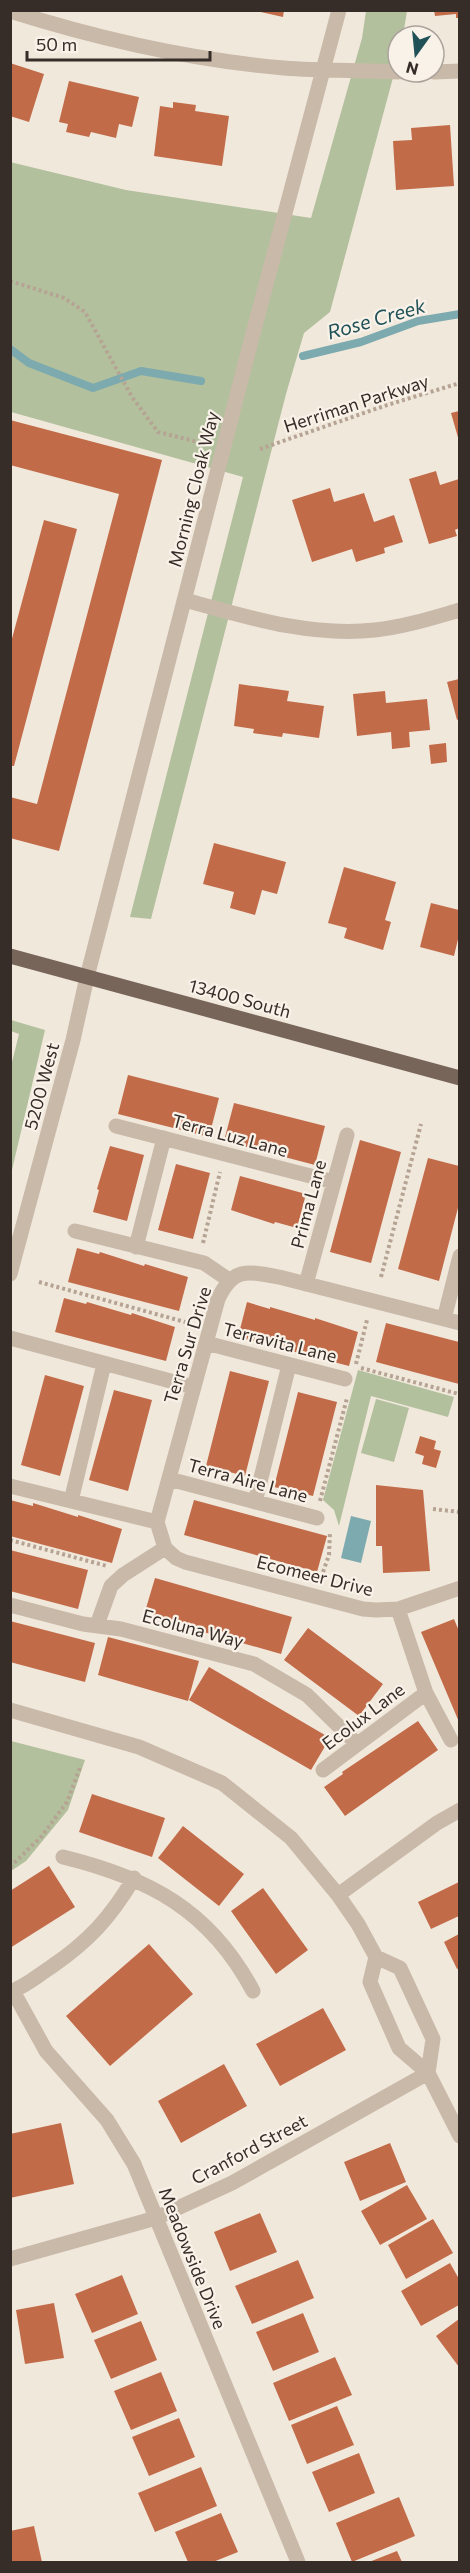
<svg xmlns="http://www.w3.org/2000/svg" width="470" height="2573" viewBox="0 0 470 2573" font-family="Commissioner,sans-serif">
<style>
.green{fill:#b3c09d}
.water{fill:#7caaae}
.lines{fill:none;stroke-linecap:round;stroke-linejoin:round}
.stream{stroke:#7caaae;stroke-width:8}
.building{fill:#c26b49}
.path{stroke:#b5a393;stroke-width:4;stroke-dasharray:3 3;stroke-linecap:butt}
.minor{stroke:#c9b9a9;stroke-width:15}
.major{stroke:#78655a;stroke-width:15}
.labels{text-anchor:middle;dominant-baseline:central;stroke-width:4.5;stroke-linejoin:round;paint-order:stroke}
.street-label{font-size:18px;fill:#362d28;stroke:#f9f2e9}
.water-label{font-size:20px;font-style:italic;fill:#1f5157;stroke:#f9f2e9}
</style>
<rect width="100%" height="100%" fill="#f1e8dc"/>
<path class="green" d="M366,11H407L403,36H398V59L330,312L304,333L286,394L151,919L130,917L243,477L11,412L10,162L126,190L311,218L362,38Z
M11,1020L45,1030L11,1174V1066L19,1034L11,1031Z
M358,1370L454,1397L448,1417L371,1396L339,1526L334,1510L323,1500Z
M376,1399L409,1408L394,1462L361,1453Z
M11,1741L85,1760L68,1810L26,1861L11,1871Z"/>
<path class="water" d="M351,1516L371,1521L361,1563L341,1558Z"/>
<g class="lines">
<path class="stream" d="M10,349L29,363L93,388L141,371L201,381
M303,356L361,342L418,321L460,314"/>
</g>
<path class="building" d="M252,10H284L283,17Z
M434,10H459V18H456V14L435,16Z
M10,63L44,74L29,122L10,116Z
M69,81L139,97L132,127L119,124L116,138L91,132L89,137L66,132L68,124L59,122Z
M173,102L196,105L195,111L229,116L222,166L154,156L160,106L173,108Z
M450,125L454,186L396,190L393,141L412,140L411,128Z
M459,411V441L451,413Z
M10,420L162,460L59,851L10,838V797L37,804L119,494L10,465Z
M436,471L440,485L459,479V528L455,530L457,536L429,544L409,479Z
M330,488L334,502L364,493L374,522L394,515L403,542L384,548L385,553L356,562L352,549L312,562L292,500Z
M44,520L77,529L14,766H10V646Z
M459,679V719L457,720L447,682Z
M239,684L289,691L287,701L324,706L319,738L283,733L282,737L253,733L254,729L234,726Z
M385,691L386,703L427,699L430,730L409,732L410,747L392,749L391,732L357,736L353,694Z
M446,743L447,762L431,764L429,745Z
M214,843L286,862L277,894L262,890L255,915L230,908L234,892L203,884Z
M344,867L396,882L385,920L391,922L383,950L344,938L347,928L328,923Z
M431,903L459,910V935L454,956L420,947Z
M128,1075L219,1098L209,1137L118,1114Z
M234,1103L325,1126L315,1165L224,1141Z
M360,1140L401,1152L371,1263L330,1252Z
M110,1146L144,1155L127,1221L93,1212L99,1190L97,1189Z
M428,1158L459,1166V1204L439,1281L398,1269Z
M176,1164L210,1173L193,1239L158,1230Z
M240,1176L306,1194L297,1228L275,1222L274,1224L231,1210Z
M77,1248L99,1254L100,1252L144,1266L145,1264L188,1277L179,1311L68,1282Z
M64,1298L86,1304L87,1302L131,1315L132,1313L175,1327L166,1361L55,1332Z
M247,1302L270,1309V1307L315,1320V1318L358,1332L349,1366L238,1337Z
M386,1323L459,1342V1384L376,1362Z
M230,1371L269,1381L245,1476L206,1466Z
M45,1375L84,1386L60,1476L21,1465Z
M114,1390L152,1400L128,1491L89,1480Z
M298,1392L337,1402L313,1496L274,1487Z
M420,1436L436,1441L434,1449L441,1451L436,1468L422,1464L424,1456L415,1453Z
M376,1485L423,1490L430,1571L383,1573L382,1546H376Z
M10,1500L33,1506V1503L78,1517V1515L122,1529L112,1563L10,1536Z
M194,1500L327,1536L317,1572L184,1535Z
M10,1550L88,1570L78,1609L10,1591Z
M155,1578L292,1617L281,1654L144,1615Z
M454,1619L459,1631V1722L421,1632Z
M10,1621L95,1643L85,1682L10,1662Z
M308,1628L383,1684L359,1716L284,1660Z
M108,1637L199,1661L188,1701L98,1675Z
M209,1667L330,1738L311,1770L189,1700Z
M418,1721L438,1750L345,1816L324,1787L343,1774L342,1772Z
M92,1794L165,1818L152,1857L79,1832Z
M183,1826L244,1874L219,1906L158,1858Z
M49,1866L75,1907L10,1948V1891Z
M459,1882V1916L431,1929L418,1902Z
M263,1888L308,1950L276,1974L231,1911Z
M459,1934V1968L457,1969L444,1942Z
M149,1944L193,1994L110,2066L66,2016Z
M323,2008L346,2050L280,2086L256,2044Z
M224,2064L247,2106L181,2143L158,2101Z
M61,2123L74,2184L10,2198V2134Z
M390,2143L406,2182L360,2201L344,2162Z
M407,2185L427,2219L380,2245L361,2211Z
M260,2213L277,2252L230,2271L214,2232Z
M433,2219L453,2253L406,2279L388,2245Z
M298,2260L314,2298L252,2324L235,2286Z
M450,2263L459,2279V2305L421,2326L401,2291Z
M122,2275L138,2314L92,2333L75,2294Z
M54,2303L64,2358L25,2364L16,2310Z
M303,2313L319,2352L273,2371L256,2332Z
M459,2319V2367L436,2336Z
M141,2321L157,2360L111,2379L94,2340Z
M335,2357L352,2395L289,2421L273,2383Z
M161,2372L177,2411L131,2430L114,2391Z
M337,2406L354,2445L307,2464L291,2425Z
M179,2418L195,2457L149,2476L132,2437Z
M359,2453L375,2493L329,2512L312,2472Z
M201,2467L217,2506L155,2532L138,2493Z
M399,2497L415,2536L352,2562L336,2523Z
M221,2513L238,2552L213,2562H188L175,2532Z
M34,2526L42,2562H10V2531Z
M397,2551L402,2562H369Z"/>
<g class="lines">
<path class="path" d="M10,281L64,298L85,312L132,397L158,432L202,443
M260,449L387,405L460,383
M203,1243L220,1172
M381,1277L421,1124
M39,1282L185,1322
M356,1364L367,1320
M361,1368L459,1394
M320,1501L347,1398
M433,1509L460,1512
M10,1540L107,1566
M323,1572L329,1555L330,1532
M10,1867L42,1836L67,1802L81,1765"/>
<path class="minor" d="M10,11C99,39 191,60 284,68C321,71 360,70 398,72
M402,72H426
M434,72L460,71
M185,600C247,617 309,637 375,630C404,627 432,618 460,610
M116,1126L334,1182
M75,1231L204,1263L229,1280
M136,1247L164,1138
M10,1274L73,1040L87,977L251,341L339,10
M306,1284L347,1135
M444,1319L460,1256
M10,1338L193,1387
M206,1343L345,1379
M169,1479L317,1518
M10,1486L157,1522
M71,1501L104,1364
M255,1502L289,1365
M165,1548L157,1522L218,1299C233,1267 247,1271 279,1277L460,1323
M165,1548L176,1558L185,1562L363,1609L376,1610L398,1609L460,1588
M10,1605L83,1624L121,1629L254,1664L307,1695L357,1744
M398,1609L426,1693L451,1740
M97,1625L111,1586L123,1575L165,1548
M10,1710L139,1747L222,1783L291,1838L338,1895L358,1924L376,1957L400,1968L433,2039L428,2073
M323,1770L426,1693
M63,1857C149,1878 210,1910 253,1991
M338,1895L437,1823L460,1810
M376,1957L370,1982L399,2048L428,2073L460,2136
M13,1991L46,2051L107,2120L134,2164L298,2562
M10,1992C26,1986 37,1976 51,1967C89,1941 110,1918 134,1878
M10,2259L156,2218L232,2183L428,2073"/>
<path class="major" d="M10,956L460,1078"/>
</g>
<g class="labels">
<g class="street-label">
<text transform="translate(356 403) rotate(-18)">Herriman Parkway</text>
<text transform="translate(193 489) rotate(-76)">Morning Cloak Way</text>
<text transform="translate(240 998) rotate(15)">13400 South</text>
<text transform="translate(41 1086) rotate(-75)">5200 West</text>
<text transform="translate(230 1135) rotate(15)">Terra Luz Lane</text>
<text transform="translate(308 1204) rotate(-75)">Prima Lane</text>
<text transform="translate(280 1342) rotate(14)">Terravita Lane</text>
<text transform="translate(187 1345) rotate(-73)">Terra Sur Drive</text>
<text transform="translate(248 1480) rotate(15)">Terra Aire Lane</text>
<text transform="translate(315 1575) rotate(14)">Ecomeer Drive</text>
<text transform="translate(193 1628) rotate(15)">Ecoluna Way</text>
<text transform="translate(363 1716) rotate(-37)">Ecolux Lane</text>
<text transform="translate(249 2149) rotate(-28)">Cranford Street</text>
<text transform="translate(193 2258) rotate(68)">Meadowside Drive</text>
</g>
<g class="water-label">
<text transform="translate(376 318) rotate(-16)">Rose Creek</text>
</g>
</g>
<rect width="470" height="2573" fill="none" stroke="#362d28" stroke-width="24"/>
<g transform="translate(416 54) rotate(195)"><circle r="28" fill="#f9f2e9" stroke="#aba39c" stroke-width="1.5"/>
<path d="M0-4.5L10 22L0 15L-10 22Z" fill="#1f5157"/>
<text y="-9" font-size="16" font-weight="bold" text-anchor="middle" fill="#362d28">N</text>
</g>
<path d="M27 51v9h183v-9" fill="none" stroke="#362d28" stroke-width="3"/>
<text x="36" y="51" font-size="18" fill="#362d28" stroke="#f9f2e9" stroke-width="4.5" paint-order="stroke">50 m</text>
</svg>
